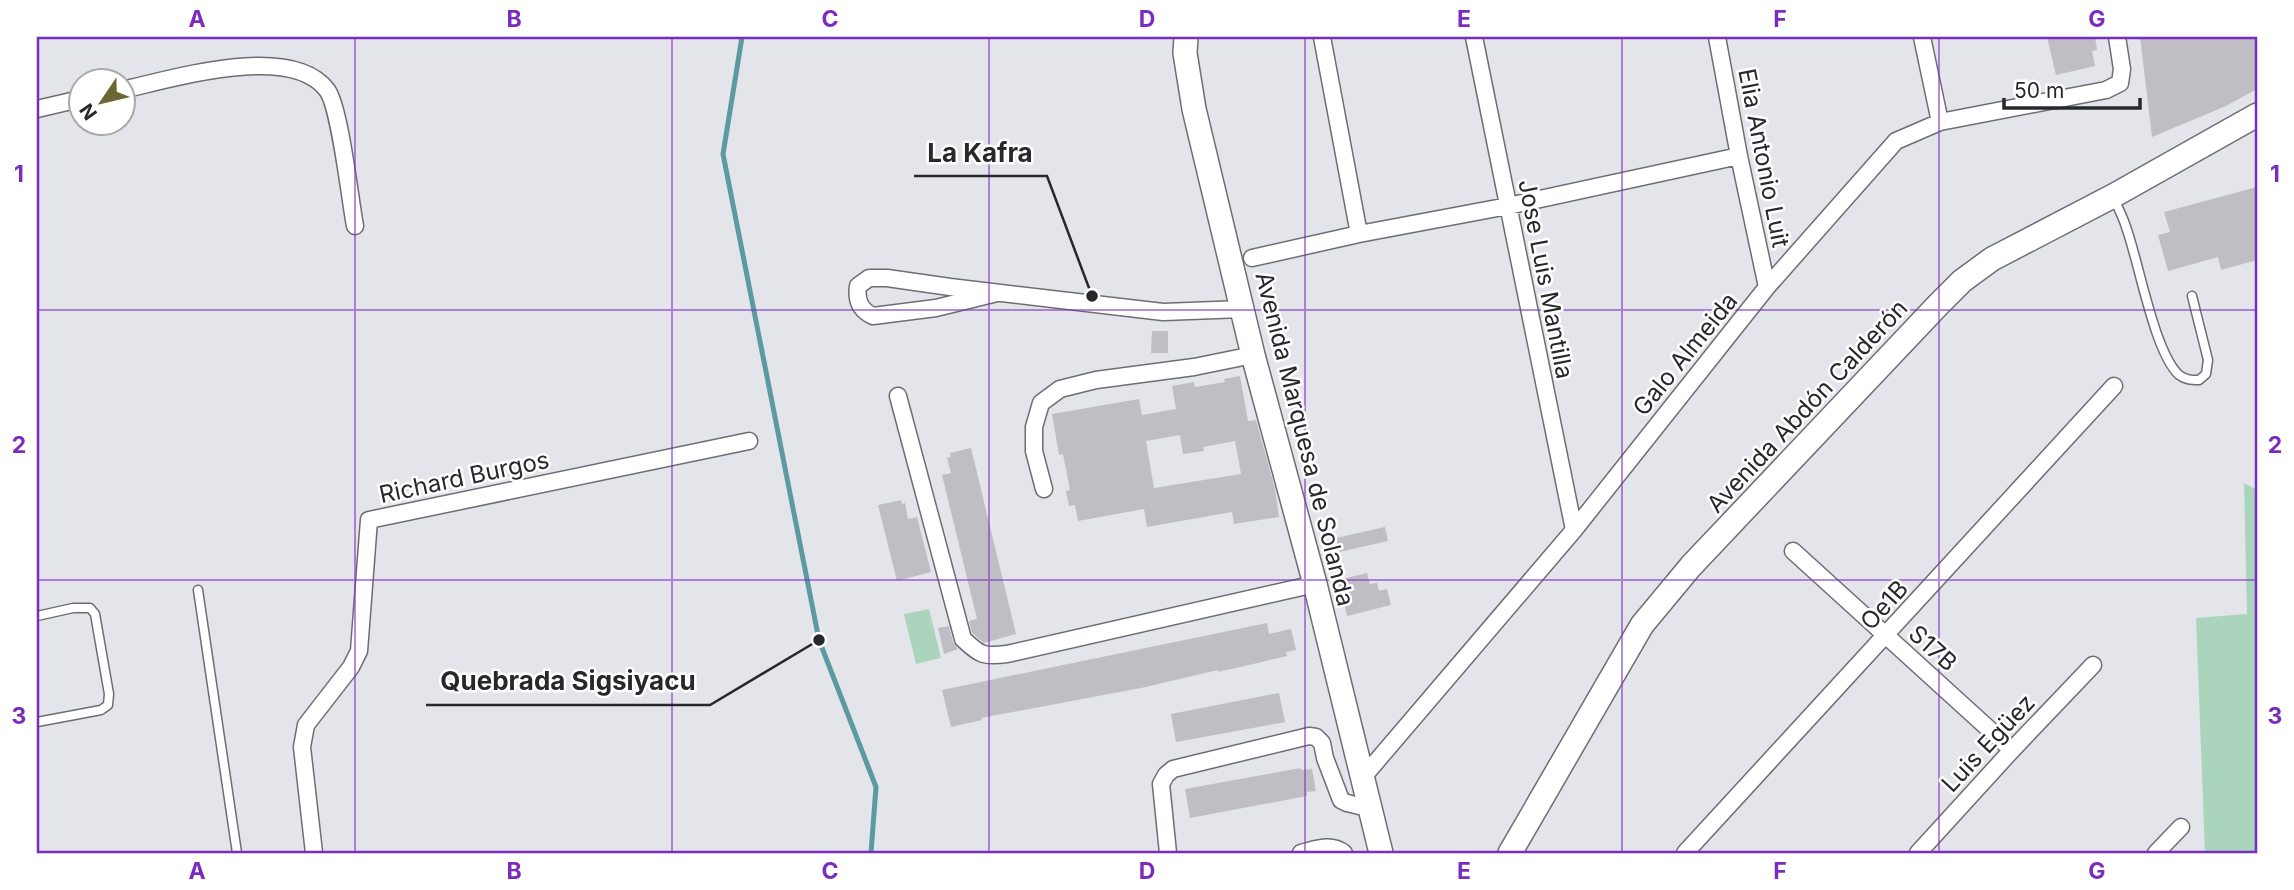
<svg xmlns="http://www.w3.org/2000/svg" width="2294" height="890" viewBox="0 0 2294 890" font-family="Inter,sans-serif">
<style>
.green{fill:#aad5bc}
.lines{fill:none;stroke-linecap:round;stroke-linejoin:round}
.stream{stroke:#5c99a0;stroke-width:5}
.building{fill:#bebec4;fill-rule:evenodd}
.lane-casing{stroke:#6d6e73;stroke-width:11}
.street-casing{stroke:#6d6e73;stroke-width:19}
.secondary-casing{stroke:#6d6e73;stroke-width:26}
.lane{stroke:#fff;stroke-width:8}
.street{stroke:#fff;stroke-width:16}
.secondary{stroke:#fff;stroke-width:23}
.grid{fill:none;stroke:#7b2cbf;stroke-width:2;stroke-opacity:0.55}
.labels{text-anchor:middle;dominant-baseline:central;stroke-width:5;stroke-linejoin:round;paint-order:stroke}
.street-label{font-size:24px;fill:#27282a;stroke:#fff}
.leader{fill:none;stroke:#27282a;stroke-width:2.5}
.callout-dot{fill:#27282a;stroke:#fff;stroke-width:2.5}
.callout-label{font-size:26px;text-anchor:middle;font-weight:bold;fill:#27282a;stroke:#fff;stroke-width:5;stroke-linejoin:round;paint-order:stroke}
.neatline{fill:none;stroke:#7b2cbf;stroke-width:2.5}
.grid-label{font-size:23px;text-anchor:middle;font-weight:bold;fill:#7b2cbf}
</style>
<rect width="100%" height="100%" fill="#e4e5eb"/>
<path class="green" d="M2244,483L2257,490V853H2205L2196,618L2247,614Z
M929,609L941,658L916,664L904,614Z"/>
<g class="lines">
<path class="stream" d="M742,37L723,154L819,640L876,787L871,853"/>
</g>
<path class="building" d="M2047,37H2095L2097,50L2092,51L2095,66L2056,75Z
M2140,37H2257V89L2226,106L2152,137Z
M2257,187V260L2221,270L2218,257L2168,271L2158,235L2170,232L2164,212Z
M1152,331H1168V353H1151Z
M1240,376L1248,421L1256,420L1275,489L1279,517L1234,524L1232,512L1147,527L1144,509L1078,521L1075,505L1069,506L1066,491L1070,490L1063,454L1059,455L1052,414L1139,399L1142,415L1176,409L1172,386L1194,382L1195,387L1225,382L1224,379ZM1180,435L1183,454L1204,451L1203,447L1235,441L1241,474L1154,488L1146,441Z
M971,448L1016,634L984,643L972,633L969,621L977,619L942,475L951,473L947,458L951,457L950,453Z
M901,500L902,504L905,503L908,519L917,517L931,572L897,581L878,505Z
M1385,527L1388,541L1339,552L1336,538Z
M1367,573L1370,584L1377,583L1379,591L1387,589L1391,605L1347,616L1338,580Z
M1267,623L1269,634L1291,629L1296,650L1286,652L1287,656L1249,665L1218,672V670L1141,688L981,718L982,720L951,727L942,690Z
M949,626L953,642L958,649L944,654L938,628Z
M1279,693L1285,722L1176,742L1171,714Z
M1301,768V770L1312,769L1316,791L1307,792V796L1190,818L1185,789Z"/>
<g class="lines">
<g class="lane-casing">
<path id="lane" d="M2113,197C2118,207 2123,217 2126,227C2139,262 2154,352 2179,375C2186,380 2191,380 2199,380L2206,374L2208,360L2192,296
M198,590L237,853
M37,616L73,608H90L95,614L109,694L108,705L101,710L37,722"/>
</g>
<g class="street-casing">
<path id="street" d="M1322,37L1359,234
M1474,37L1574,530
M1717,37L1739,156L1767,287
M1922,37L1940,122
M122,90C172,79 291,42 327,90C340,107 350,200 355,226
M37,109L80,99
M1252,258L1359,234L1508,206L1739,156
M997,293L936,308L873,316C860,310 856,300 858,286L869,278H887L950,287L1163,312L1243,309
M898,396L963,639C980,655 983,657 1007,654L1315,584
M1044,489L1034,451V427L1041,403L1060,389L1096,380L1194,367L1253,355
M1793,551L2012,750
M1364,776L1574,530L1767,287L1896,141L1940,122L2106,90L2120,83L2122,69L2117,37
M314,853L302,747L306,725L351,667L359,651L369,520L749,441
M1168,853L1161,784L1166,775L1173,769L1309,736L1316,737L1322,743L1325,758L1341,800L1347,803L1372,809
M1301,853C1316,849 1331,843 1344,853
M1685,853L2114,386
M1918,853L2012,750L2093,665
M2156,853L2181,827"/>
</g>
<g class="secondary-casing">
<path id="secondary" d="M1186,37L1185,53L1194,109L1253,355L1315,584L1381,853
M1510,853L1642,625L1691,566L1938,305L1962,281L1992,259L2113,196L2257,115"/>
</g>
<use href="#lane" class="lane"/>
<use href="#street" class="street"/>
<use href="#secondary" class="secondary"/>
</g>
<path class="grid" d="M355,37V853M672,37V853M989,37V853M1305,37V853M1622,37V853M1939,37V853M37,310H2257M37,580H2257"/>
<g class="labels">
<g class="street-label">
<text transform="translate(1764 158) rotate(79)">Elia Antonio Luit</text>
<text transform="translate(1546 279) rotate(79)">Jose Luis Mantilla</text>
<text transform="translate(1685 354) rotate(-51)">Galo Almeida</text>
<text transform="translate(1807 406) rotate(-47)">Avenida Abdón Calderón</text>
<text transform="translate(1305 439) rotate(76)">Avenida Marquesa de Solanda</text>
<text transform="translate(464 477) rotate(-12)">Richard Burgos</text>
<text transform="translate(1884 605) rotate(-48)">Oe1B</text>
<text transform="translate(1933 648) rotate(42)">S17B</text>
<text transform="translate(1988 743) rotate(-47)">Luis Egüez</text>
</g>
</g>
<path class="leader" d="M1092 296L1047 176H914M819 640L710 705H426"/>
<g class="callout-dot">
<circle cx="1092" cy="296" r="7"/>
<circle cx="819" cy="640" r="7"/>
</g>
<g class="callout-label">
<text x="980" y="162">La Kafra</text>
<text x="568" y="690">Quebrada Sigsiyacu</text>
</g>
<rect width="2294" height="890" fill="none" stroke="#ffffff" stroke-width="77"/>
<g transform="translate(102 102) rotate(235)"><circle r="33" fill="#ffffff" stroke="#a9a9aa" stroke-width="2"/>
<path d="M0-5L12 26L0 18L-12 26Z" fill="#6b6633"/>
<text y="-10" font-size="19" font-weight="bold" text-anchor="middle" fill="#27282a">N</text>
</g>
<path d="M2004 98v10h136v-10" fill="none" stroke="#27282a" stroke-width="3.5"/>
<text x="2014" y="98" font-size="21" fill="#27282a" stroke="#ffffff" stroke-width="5" paint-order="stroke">50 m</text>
<rect x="38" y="38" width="2218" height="814" class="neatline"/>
<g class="grid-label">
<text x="197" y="27">A</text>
<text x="514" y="27">B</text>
<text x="830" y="27">C</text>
<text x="1147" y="27">D</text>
<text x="1464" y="27">E</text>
<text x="1780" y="27">F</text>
<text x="2097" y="27">G</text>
<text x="19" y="182">1</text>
<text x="2275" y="182">1</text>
<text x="19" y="453">2</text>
<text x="2275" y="453">2</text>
<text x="19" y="724">3</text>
<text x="2275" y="724">3</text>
<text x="197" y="879">A</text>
<text x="514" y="879">B</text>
<text x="830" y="879">C</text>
<text x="1147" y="879">D</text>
<text x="1464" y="879">E</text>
<text x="1780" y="879">F</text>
<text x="2097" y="879">G</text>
</g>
</svg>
